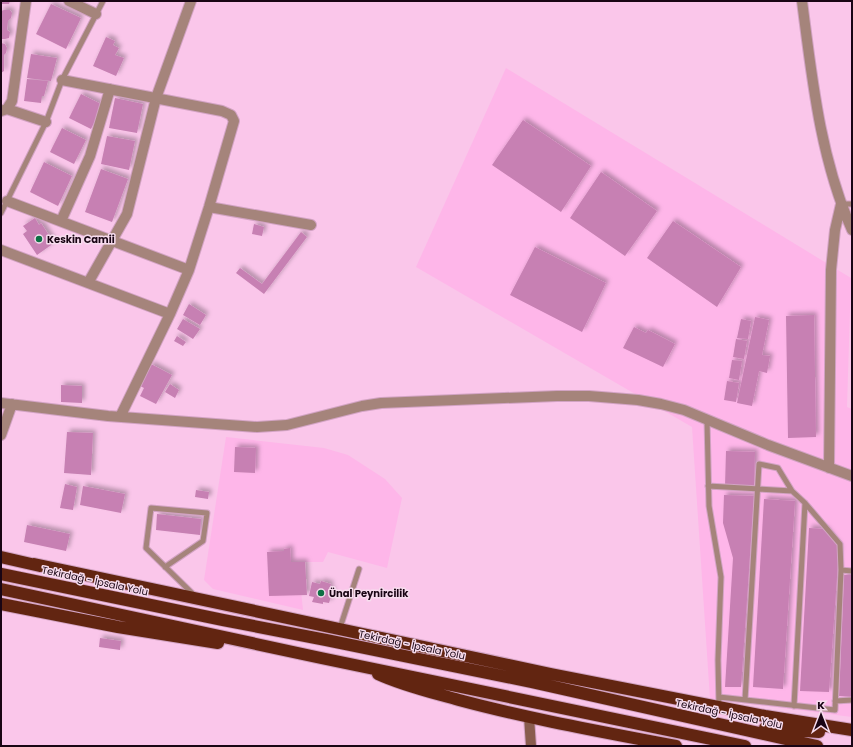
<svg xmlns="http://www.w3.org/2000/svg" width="853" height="747" viewBox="0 0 853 747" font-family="Poppins,sans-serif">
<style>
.built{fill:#feb6e9}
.building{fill:#c780b3;filter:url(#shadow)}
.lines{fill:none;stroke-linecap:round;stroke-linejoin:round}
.lane-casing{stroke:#d2a3c3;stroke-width:7}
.street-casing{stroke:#d2a3c3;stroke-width:12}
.secondary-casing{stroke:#d2a3c3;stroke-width:12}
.highway-casing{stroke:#d2a3c3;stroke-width:14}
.lane{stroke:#a5847b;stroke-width:5}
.street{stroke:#a5847b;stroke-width:10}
.secondary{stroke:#895c4e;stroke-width:10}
.highway{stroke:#622511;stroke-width:12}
.poi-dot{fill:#0d6f44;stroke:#f7dcee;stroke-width:1.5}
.labels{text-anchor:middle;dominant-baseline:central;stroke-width:3;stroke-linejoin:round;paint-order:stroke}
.poi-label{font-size:10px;font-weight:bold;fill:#190514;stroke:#f7dcee;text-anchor:start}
.street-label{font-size:10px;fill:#190514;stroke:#f7dcee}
</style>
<defs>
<filter id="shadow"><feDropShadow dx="3" dy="-3" stdDeviation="2" flood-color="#0004"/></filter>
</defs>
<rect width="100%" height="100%" fill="#fac6ea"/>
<path class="built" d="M506,68L851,278L847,407L852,409V717L710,699L692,427L416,267Z
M226,437L324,448L348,455L385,479L402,498L387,568L328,552L323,562H298L303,610L213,589L204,580Z"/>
<path class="building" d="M1,1H10L9,4H1Z
M51,4L81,18L66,49L36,34Z
M4,10H10L12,13L11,18L8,21L7,30L10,32L9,38L5,39H1V11Z
M106,37L115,41L113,45L119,48L115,55L124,58L116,76L93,66Z
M1,43L5,44L7,48L6,53L4,55V71L1,73Z
M31,54L57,58L51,81L27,78Z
M27,79L48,81L44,96H42L41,103L24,101Z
M81,94L103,105L91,129L69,118Z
M115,98L143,104L137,133L109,128Z
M523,120L591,166L561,212L492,165Z
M62,128L86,140L74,164L50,152Z
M107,136L135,141L129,170L101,164Z
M44,162L72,176L58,206L30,192Z
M101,169L128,179L112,222L85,212Z
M601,172L657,211L625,256L570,218Z
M35,218L39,225L41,223L54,243L37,255L23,234L27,231L23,226Z
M673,221L741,267L717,307L647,258Z
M254,224L264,227L262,236L252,234Z
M301,232L307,237L264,294L236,273L240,268L262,284Z
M535,247L606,283L582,332L510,295Z
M189,304L206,315L200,325L183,315Z
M814,315L816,437L788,438L786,316Z
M755,317L769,320L762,355L770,356L767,373L759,371L752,406L737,403Z
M183,319L200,329L193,339L177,329Z
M741,319L751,321L748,339L737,338Z
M634,327L646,333L648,330L675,344L663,367L623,348Z
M177,336L186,342L183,346L174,341Z
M736,339L747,341L744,359L733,357Z
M732,360L742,361L739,380L729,378Z
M151,364L172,375L156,404L140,396L144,388L140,386Z
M727,381L739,383L736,402L724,400Z
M170,384L179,390L175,398L165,392Z
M61,385L82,386V403L61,402Z
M67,432L93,433L91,475L64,473Z
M235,447L256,448L255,473L234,472Z
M726,451L755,452L754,486H725Z
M65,484L77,487L73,510L60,508Z
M83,486L125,494L121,513L80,505Z
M196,490L209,492L208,499L195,497Z
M724,495L754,496L741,687H725L733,558L723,523Z
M764,499L795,501L783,689L753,687Z
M157,514L201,519L200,535L156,530Z
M27,525L70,534L66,551L24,542Z
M809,528L825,529L839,548L829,692L800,691Z
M290,548L291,562H305L307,595L269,596L267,552L284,551V549Z
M844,575H852V697L839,696Z
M321,581L331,584L329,590H333L329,603L323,602V604L312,602L314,597L309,596L312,582L320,584Z
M100,638L121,641L120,650L99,647Z"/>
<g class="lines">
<g class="lane-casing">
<path id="lane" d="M841,204H852
M1,213L46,122L62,80L103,1
M707,420L709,506L721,577L718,660L719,707
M708,486L792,491
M165,567L203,541L207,513L151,508L146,548L194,595
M841,570L852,571
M340,628L359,569
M719,697L835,710L841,570L840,544L805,503L792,491L778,468L759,464L745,700
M835,701L852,700
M794,706L805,503"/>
</g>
<g class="street-casing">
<path id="street" d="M69,1L96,14
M802,1C812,78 820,158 852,230
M62,80L222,111L231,115L234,121L209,207L189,270L170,314L120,417
M7,109L46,122
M1,111L7,109L12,101L26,1
M7,201L189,270
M209,207L311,225
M61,221L90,156L110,89
M1,250L170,314
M88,283L127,214L156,98L191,1
M1,403L108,416L257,427L287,425L362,406L381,403L557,396H589L638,400L661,404L684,410L768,445L852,476
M1,435L12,404
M829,468L831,270L835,230L841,204"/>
</g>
<g class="secondary-casing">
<path id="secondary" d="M529,717L531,746"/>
</g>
<g class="highway-casing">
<path id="highway" d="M1,557L40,566
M34,564L551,674L765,716L852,730
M1,574L223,620L326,640L532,682L817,746
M1,589L321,658L745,746
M1,604L118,627L218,643
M378,674C404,686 431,692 459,700C530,719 603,732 676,746
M765,728L819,732"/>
</g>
<use href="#lane" class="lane"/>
<use href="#street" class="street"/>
<use href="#secondary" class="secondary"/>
<use href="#highway" class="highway"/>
</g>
<g class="poi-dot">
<circle cx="39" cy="239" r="4"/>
<circle cx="321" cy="593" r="4"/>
</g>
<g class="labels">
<g class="poi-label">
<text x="47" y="239">Keskin Camii</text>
<text x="329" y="593">Ünal Peynircilik</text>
</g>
<g class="street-label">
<text transform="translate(95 581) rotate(12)">Tekirdağ - İpsala Yolu</text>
<text transform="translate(412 645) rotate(12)">Tekirdağ - İpsala Yolu</text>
<text transform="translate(729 714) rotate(12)">Tekirdağ - İpsala Yolu</text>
</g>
</g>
<rect width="853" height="747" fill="none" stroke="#190514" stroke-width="4"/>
<g transform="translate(821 715)" stroke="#f7dcee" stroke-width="3" paint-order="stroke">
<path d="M0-3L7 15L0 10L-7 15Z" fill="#190514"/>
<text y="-6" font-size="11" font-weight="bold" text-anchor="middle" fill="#190514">K</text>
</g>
</svg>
